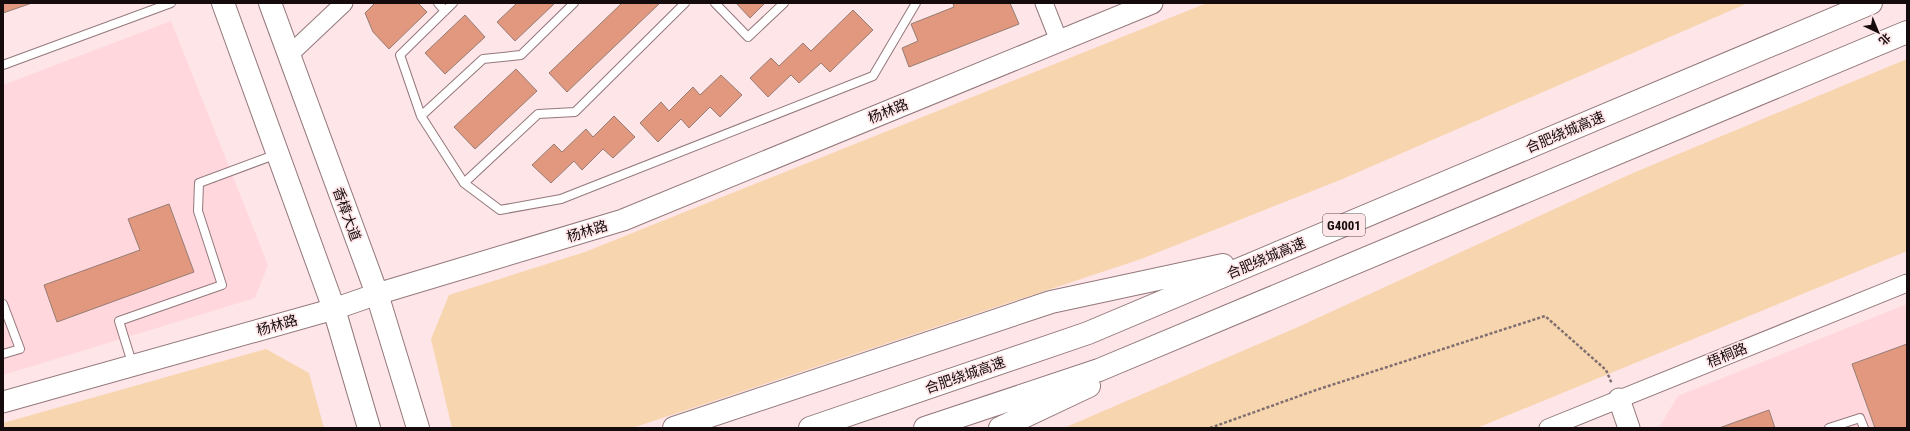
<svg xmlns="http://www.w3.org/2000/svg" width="1910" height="431" viewBox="0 0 1910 431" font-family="'Roboto Condensed','Noto Sans SC',sans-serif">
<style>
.built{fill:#ffd7dc}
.green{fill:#f7d5ae}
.building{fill:#e1987e;stroke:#967d74}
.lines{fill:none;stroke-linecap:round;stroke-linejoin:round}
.service-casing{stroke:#93787b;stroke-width:10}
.minor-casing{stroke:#93787b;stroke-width:19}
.tertiary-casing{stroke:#93787b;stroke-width:23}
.secondary-casing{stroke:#93787b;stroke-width:24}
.motorway-casing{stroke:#93787b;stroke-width:24}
.path{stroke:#806f71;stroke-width:2.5;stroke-dasharray:3 2;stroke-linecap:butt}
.service{stroke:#fff;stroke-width:8}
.minor{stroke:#fff;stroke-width:17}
.tertiary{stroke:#fff;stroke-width:21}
.secondary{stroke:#fff;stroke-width:22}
.motorway{stroke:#fff;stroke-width:22}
.labels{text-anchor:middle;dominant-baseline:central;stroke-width:3.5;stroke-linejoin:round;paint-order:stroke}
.shield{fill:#fee5e7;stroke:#5b4c4e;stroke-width:1}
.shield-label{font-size:13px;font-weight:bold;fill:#150b0d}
.street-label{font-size:14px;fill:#150b0d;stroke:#fee5e7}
</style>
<rect width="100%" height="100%" fill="#fee5e7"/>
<path class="built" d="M171,21L268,265L255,298L3,375V85Z
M1907,304V428H1660V426L1678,396Z"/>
<path class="green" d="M1207,3H1748L1340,180L1141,259L632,428H452L431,339L449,295L585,252Z
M1907,59V251L1477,428H1064L1298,327L1633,173Z
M266,349L309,373L324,428H3V423Z"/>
<path class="building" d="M3,3H32L3,13Z
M375,3H418L427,12L389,49L373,32L365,13Z
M517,3H555L515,41L497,22Z
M622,3H660L567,92L549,73Z
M736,3H765L750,18Z
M953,3H1010L1019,24L909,67L902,48L918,41L911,24L954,7Z
M853,10L873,30L830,72L821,63L799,83L791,75L768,97L750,78L771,58L779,66L803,43L811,51Z
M465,15L485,37L445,74L425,53Z
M516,69L537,91L475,149L454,127Z
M721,75L742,95L720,117L710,107L689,128L681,119L658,142L640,123L661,102L669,111L693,87L700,95Z
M614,116L635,137L613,158L603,149L582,170L574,161L551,183L532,165L554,144L562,152L586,129L593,137Z
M169,204L194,272L57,322L44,285L140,250L128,219Z
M1907,344V428H1875L1852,364Z
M1769,410L1775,428H1719Z"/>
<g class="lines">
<g class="service-casing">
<path id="service" d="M438,3L445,11
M453,3L400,55L421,116L464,183L500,210L561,199L873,76L916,3
M715,3L748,37L784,3
M3,65L171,3
M421,116L483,59L521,55L574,3
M464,183L538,114L575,112L685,3
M3,304L20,349L3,354
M133,366L119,321L222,285L198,211L199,183L277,154
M1829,428L1860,418L1864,428"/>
</g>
<g class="minor-casing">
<path id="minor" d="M1044,3L1059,41
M289,55L344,3
M1548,428L1907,283"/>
</g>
<g class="tertiary-casing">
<path id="tertiary" d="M1619,399L1629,428
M3,402L334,309L377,294L623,220L1152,3"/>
</g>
<g class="secondary-casing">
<path id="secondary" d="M223,3L334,309L369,428
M270,3L377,294L418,428"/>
</g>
<g class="motorway-casing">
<path id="motorway" d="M674,428L1051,302L1223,265
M810,428L1088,333L1871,3
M925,428L1099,370L1907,32
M1000,428L1089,386"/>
</g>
<path class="path" d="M1210,428L1316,390L1545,316L1606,370L1612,384"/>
<use href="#service" class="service"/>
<use href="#minor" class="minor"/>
<use href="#tertiary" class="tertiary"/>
<use href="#secondary" class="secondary"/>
<use href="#motorway" class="motorway"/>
</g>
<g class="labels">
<rect class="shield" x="1323" y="214" width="42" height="22" rx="3"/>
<g class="shield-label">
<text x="1344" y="225">G4001</text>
</g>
<g class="street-label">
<text transform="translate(888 111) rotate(-22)">杨林路</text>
<text transform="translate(1565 132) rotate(-23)">合肥绕城高速</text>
<text transform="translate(347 214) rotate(70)">香樟大道</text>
<text transform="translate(587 231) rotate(-17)">杨林路</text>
<text transform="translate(1266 258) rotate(-23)">合肥绕城高速</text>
<text transform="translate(277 325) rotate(-16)">杨林路</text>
<text transform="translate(1727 355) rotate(-22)">梧桐路</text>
<text transform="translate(965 375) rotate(-19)">合肥绕城高速</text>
</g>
</g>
<rect width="1910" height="431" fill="none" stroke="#150b0d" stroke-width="8"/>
<g transform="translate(1878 32) rotate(136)" stroke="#fee5e7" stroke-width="3" paint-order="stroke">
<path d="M0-3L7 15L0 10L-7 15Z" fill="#150b0d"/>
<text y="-6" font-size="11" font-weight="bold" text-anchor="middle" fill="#150b0d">北</text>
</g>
</svg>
